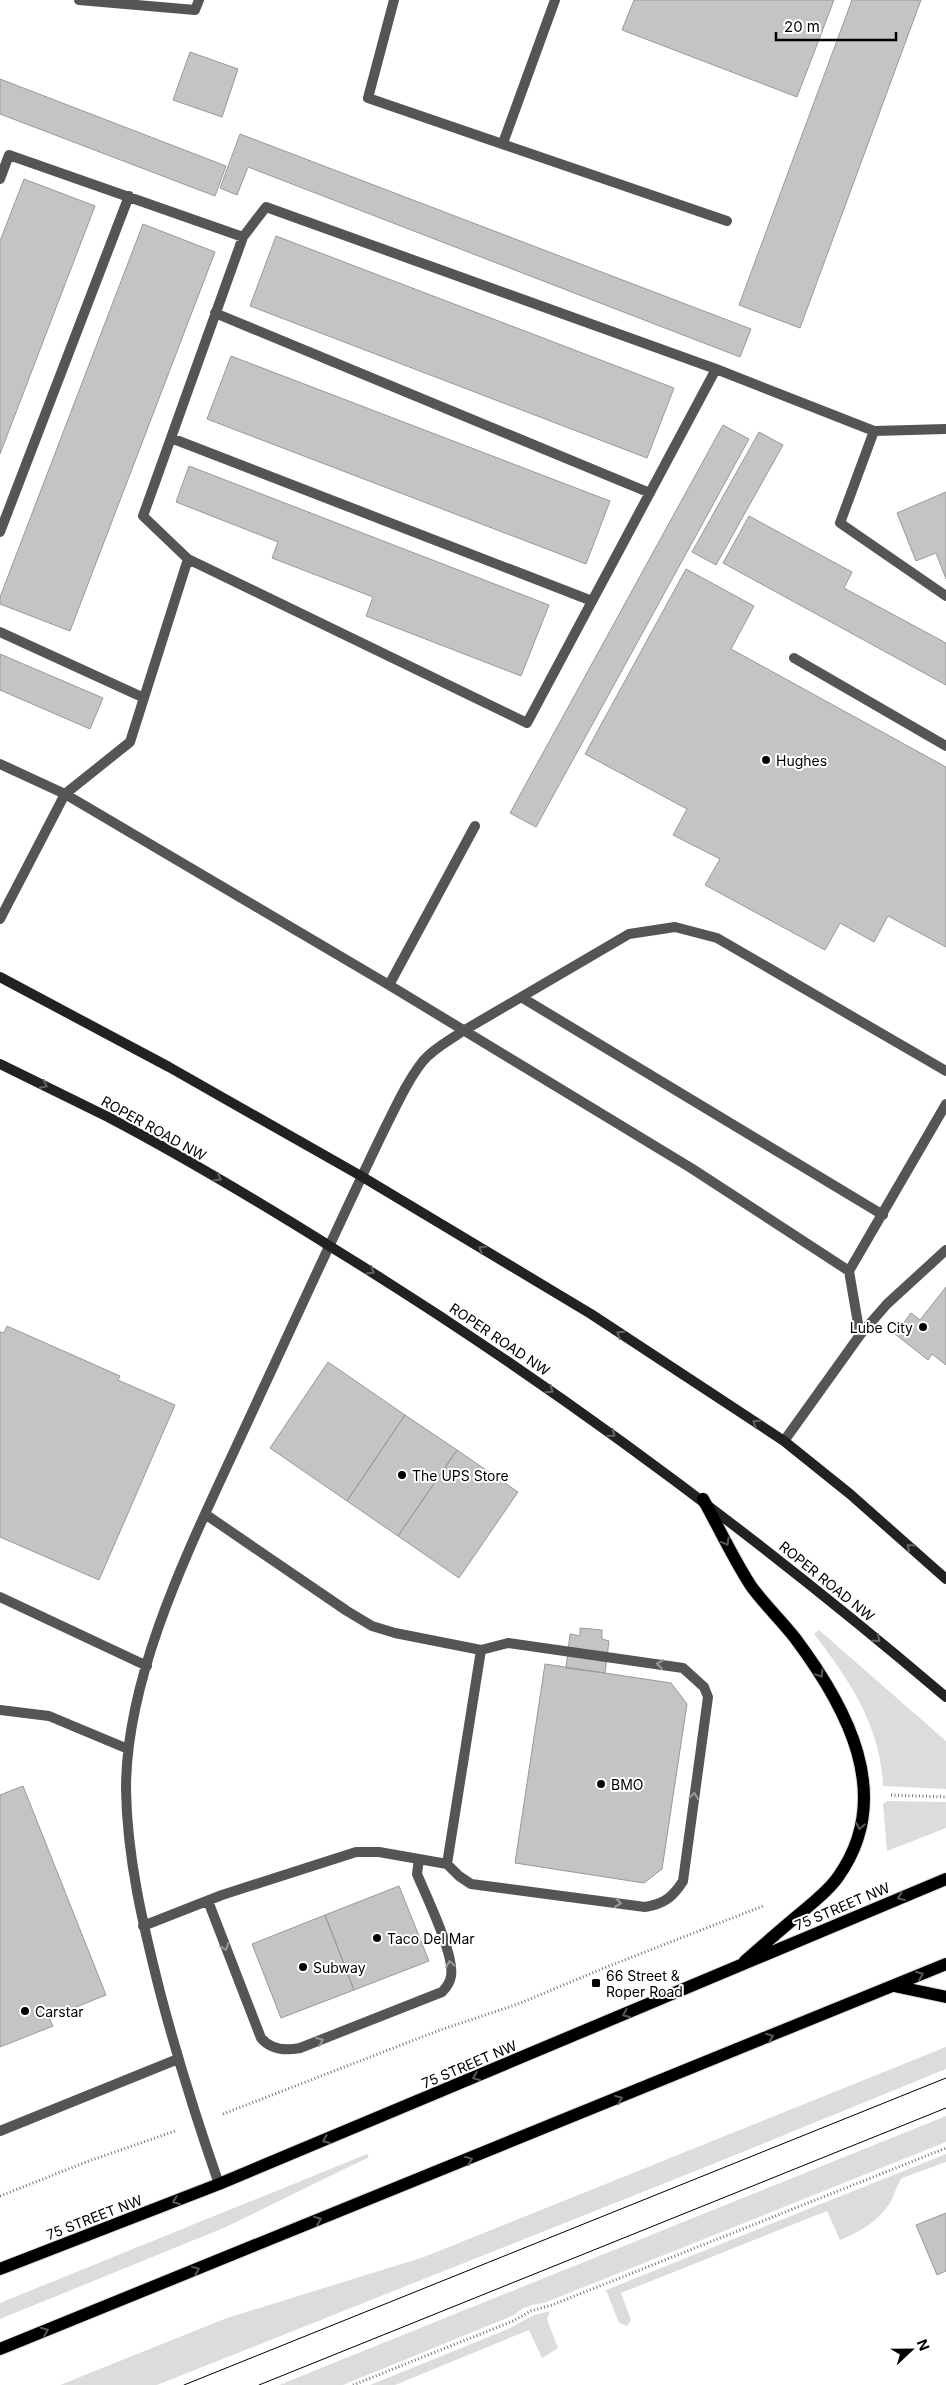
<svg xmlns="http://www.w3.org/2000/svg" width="946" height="2385" viewBox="0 0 946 2385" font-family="Inter,sans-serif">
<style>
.green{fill:#dcdcdc}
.building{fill:#c4c4c4;stroke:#999}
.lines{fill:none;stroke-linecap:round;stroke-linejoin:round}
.primary-casing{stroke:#dbdbdb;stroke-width:14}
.path{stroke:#777;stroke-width:3;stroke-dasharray:1 2.5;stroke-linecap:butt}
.service{stroke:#555;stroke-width:10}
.secondary{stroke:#222;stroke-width:10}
.primary{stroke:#000;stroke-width:12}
.tram{stroke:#000;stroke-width:1}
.oneway{stroke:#646464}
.oneway2{stroke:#595959}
.oneway3{stroke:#999}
.poi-dot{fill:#000;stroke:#fff;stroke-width:2}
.labels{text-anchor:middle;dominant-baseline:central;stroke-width:4;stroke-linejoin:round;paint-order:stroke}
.poi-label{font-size:14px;fill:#000;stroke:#fff;text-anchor:start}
.street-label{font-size:14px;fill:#000;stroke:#fff}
</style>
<rect width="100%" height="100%" fill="#fff"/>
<path class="green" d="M819,1630L946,1741V1789L883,1786C881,1727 849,1679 814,1634Z
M887,1801L946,1802V1828L887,1851L883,1804Z
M946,2047V2069L708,2166L157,2385H60L227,2318L424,2257Z
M946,2116V2142L544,2303C532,2304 523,2307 514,2315L343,2385H279Z
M367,2154L369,2157L226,2227L0,2319V2303Z
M946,2154V2162L902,2178C896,2186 895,2195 890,2203C877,2222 860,2232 840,2240L827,2211L621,2293L631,2320L627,2326L619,2323L606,2290Z
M550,2311L547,2319L558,2348L542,2358L529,2330L395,2385H370L508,2329L534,2315Z"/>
<path class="building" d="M634,0H834L797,97L622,30Z
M852,0H921L800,328L739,305Z
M190,52L238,69L222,117L173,100Z
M0,79L226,166L215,196L0,114Z
M240,134L751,329L740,357L248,167L237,195L220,188Z
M24,179L95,206L0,454V241Z
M143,224L215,252L70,631L0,604V597Z
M276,236L674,388L647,458L250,306Z
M231,356L610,501L586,564L207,419Z
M723,425L749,439L536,827L510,813Z
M759,432L783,445L716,565L692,552Z
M189,466L549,605L521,676L366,616L373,597L272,558L278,542L176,502Z
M946,492V579L936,553L916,561L897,513Z
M749,516L852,572L844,588L946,643V685L723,563Z
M686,569L754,606L731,649L946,767V947L888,916L874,942L840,923L825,950L705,885L720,859L673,835L687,809L585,754Z
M0,654L103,698L90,729L0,690Z
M946,1287V1365L932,1354L928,1360L895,1334L911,1313L920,1320Z
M7,1326L120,1376L118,1380L175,1405L99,1580L0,1537V1332L4,1333Z
M328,1362L405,1415L347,1501L270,1448Z
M405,1415L457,1450L398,1536L347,1501Z
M457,1450L518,1492L459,1578L398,1536Z
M580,1628L602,1630V1639L609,1641L605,1673L566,1668L570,1634L580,1636Z
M545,1664L671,1683L687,1704L662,1869L644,1883L515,1863Z
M23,1786L106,1995L49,2018L53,2026L0,2047V1795Z
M399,1886L429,1961L354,1990L325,1915Z
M325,1915L354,1990L281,2018L252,1944Z
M946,2213V2271L937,2275L916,2225Z"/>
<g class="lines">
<g class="primary-casing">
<path id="primary" d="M703,1499C719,1528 733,1558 751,1586C764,1604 781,1620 795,1638C846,1706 896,1796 838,1877C829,1890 815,1901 803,1911C783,1928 764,1944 745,1961
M894,1986L946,1997
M0,2269L219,2184L946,1879
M0,2349L946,1964"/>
</g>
<path class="path" d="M891,1795L946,1797
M223,2114L440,2030L518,2004L604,1968L763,1906
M0,2196L86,2162L175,2131
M353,2385L513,2321L531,2311L552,2305L946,2148"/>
<path class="service" d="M79,0L195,10L199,0
M394,0L368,98L727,221
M503,143L555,0
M0,179L9,155L243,237L266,207L716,369L527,723L188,559L130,742L65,794L0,764
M215,313L650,493
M716,369L874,431L946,429
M874,431L840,523L946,596
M171,438L592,601
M0,532L129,196
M188,559L143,516L243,237
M0,632L142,697
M794,658L946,746
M0,919L65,794L389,985L475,826
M389,985L691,1168L849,1271L860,1335
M521,997L883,1215
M849,1271L946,1104
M784,1441L860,1335L887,1304L946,1250
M205,1514L347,1611L372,1626L395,1633L481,1650L447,1864
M0,1597L147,1666
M0,1710L49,1716L128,1749
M208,1901L261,2038C271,2050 285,2051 300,2048L442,1992C446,1988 450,1983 451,1976C455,1955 426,1896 417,1874L419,1859
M143,1926L222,1895L356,1852H379L447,1864L459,1876L471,1884L645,1907C664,1904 673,1897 683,1881L708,1697L704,1687L683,1668L508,1643L481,1650
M0,2131L178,2059
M219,2184C197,2121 177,2057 160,1992C143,1925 127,1858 126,1789C126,1680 184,1559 229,1462C259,1397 289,1333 319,1268C341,1221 363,1173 386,1126C397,1104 408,1080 423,1061C434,1048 450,1040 463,1031L629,934L675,927L717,938L946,1071"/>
<path class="secondary" d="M0,977L169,1067L361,1176L591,1314L784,1441L850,1494L946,1579
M0,1064C36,1082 72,1099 108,1117C186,1158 261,1203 336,1250C552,1383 753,1533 946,1697"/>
<use href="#primary" class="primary"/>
<path class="tram" d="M184,2385L946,2078
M259,2385L946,2108"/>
</g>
<defs><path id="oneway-chevron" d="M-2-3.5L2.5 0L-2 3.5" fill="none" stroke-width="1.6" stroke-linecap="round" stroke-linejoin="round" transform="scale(1.25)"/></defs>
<g class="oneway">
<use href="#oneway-chevron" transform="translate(44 1085) rotate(26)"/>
<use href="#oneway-chevron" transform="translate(218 1178) rotate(30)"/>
<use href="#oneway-chevron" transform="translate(482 1249) rotate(-149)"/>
<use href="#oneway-chevron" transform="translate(371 1271) rotate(32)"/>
<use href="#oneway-chevron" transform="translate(620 1334) rotate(-147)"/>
<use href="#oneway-chevron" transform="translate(550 1390) rotate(35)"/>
<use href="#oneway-chevron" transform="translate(756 1423) rotate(-147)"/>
<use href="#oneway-chevron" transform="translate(612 1434) rotate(36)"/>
<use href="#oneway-chevron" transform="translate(910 1547) rotate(-138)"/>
<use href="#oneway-chevron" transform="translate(877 1639) rotate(40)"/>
</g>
<g class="oneway2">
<use href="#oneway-chevron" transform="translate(726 1542) rotate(61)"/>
<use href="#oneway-chevron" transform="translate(820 1674) rotate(58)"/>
<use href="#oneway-chevron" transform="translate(860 1826) rotate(101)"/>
<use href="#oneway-chevron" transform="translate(901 1897) rotate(158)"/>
<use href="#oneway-chevron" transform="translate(920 1975) rotate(-23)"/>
<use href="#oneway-chevron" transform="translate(626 2014) rotate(157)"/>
<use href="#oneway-chevron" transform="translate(770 2037) rotate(-22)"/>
<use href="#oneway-chevron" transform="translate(476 2077) rotate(157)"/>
<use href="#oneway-chevron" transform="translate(619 2099) rotate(-22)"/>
<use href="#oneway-chevron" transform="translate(326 2140) rotate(157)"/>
<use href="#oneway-chevron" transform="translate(469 2160) rotate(-22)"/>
<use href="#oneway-chevron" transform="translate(176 2201) rotate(159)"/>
<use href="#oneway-chevron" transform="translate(318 2220) rotate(-22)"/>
<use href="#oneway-chevron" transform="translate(196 2270) rotate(-22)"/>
<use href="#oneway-chevron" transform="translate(45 2331) rotate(-22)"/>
</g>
<g class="oneway3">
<use href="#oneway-chevron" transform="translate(660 1664) rotate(-172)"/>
<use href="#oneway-chevron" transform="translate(694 1796) rotate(-82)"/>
<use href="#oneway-chevron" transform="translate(618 1903) rotate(8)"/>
<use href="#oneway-chevron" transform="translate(225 1947) rotate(69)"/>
<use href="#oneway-chevron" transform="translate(450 1964) rotate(-100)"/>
<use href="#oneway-chevron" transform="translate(320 2041) rotate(-22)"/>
</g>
<g class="poi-dot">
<circle cx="766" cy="760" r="5"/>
<circle cx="923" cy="1327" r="5"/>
<circle cx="402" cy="1475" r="5"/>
<circle cx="601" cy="1784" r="5"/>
<circle cx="377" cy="1938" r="5"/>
<circle cx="303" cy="1967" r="5"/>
<rect x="591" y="1978" width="10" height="10" rx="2.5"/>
<circle cx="25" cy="2011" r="5"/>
</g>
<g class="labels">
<g class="poi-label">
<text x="776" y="760">Hughes</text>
<text x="913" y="1327" text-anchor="end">Lube City</text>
<text x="412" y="1475">The UPS Store</text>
<text x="611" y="1784">BMO</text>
<text x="387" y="1938">Taco Del Mar</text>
<text x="313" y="1967">Subway</text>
<text x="606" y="1975">66 Street &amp;<tspan x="606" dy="16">Roper Road</tspan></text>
<text x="35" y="2011">Carstar</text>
</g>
<g class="street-label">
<text transform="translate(154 1128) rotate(29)">ROPER ROAD NW</text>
<text transform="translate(500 1339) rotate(34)">ROPER ROAD NW</text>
<text transform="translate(827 1581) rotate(39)">ROPER ROAD NW</text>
<text transform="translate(842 1906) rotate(-23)">75 STREET NW</text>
<text transform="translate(469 2064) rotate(-23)">75 STREET NW</text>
<text transform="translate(94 2217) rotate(-21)">75 STREET NW</text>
</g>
</g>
<g transform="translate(911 2350) rotate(68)" stroke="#ffffff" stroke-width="4" paint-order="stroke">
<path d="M0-4L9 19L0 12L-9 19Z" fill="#000000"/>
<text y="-8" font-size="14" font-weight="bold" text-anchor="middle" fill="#000000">N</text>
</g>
<path d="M776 32v8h120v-8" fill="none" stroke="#000000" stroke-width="2.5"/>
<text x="784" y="32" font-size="15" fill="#000000" stroke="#ffffff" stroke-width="4" paint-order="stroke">20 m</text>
</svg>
